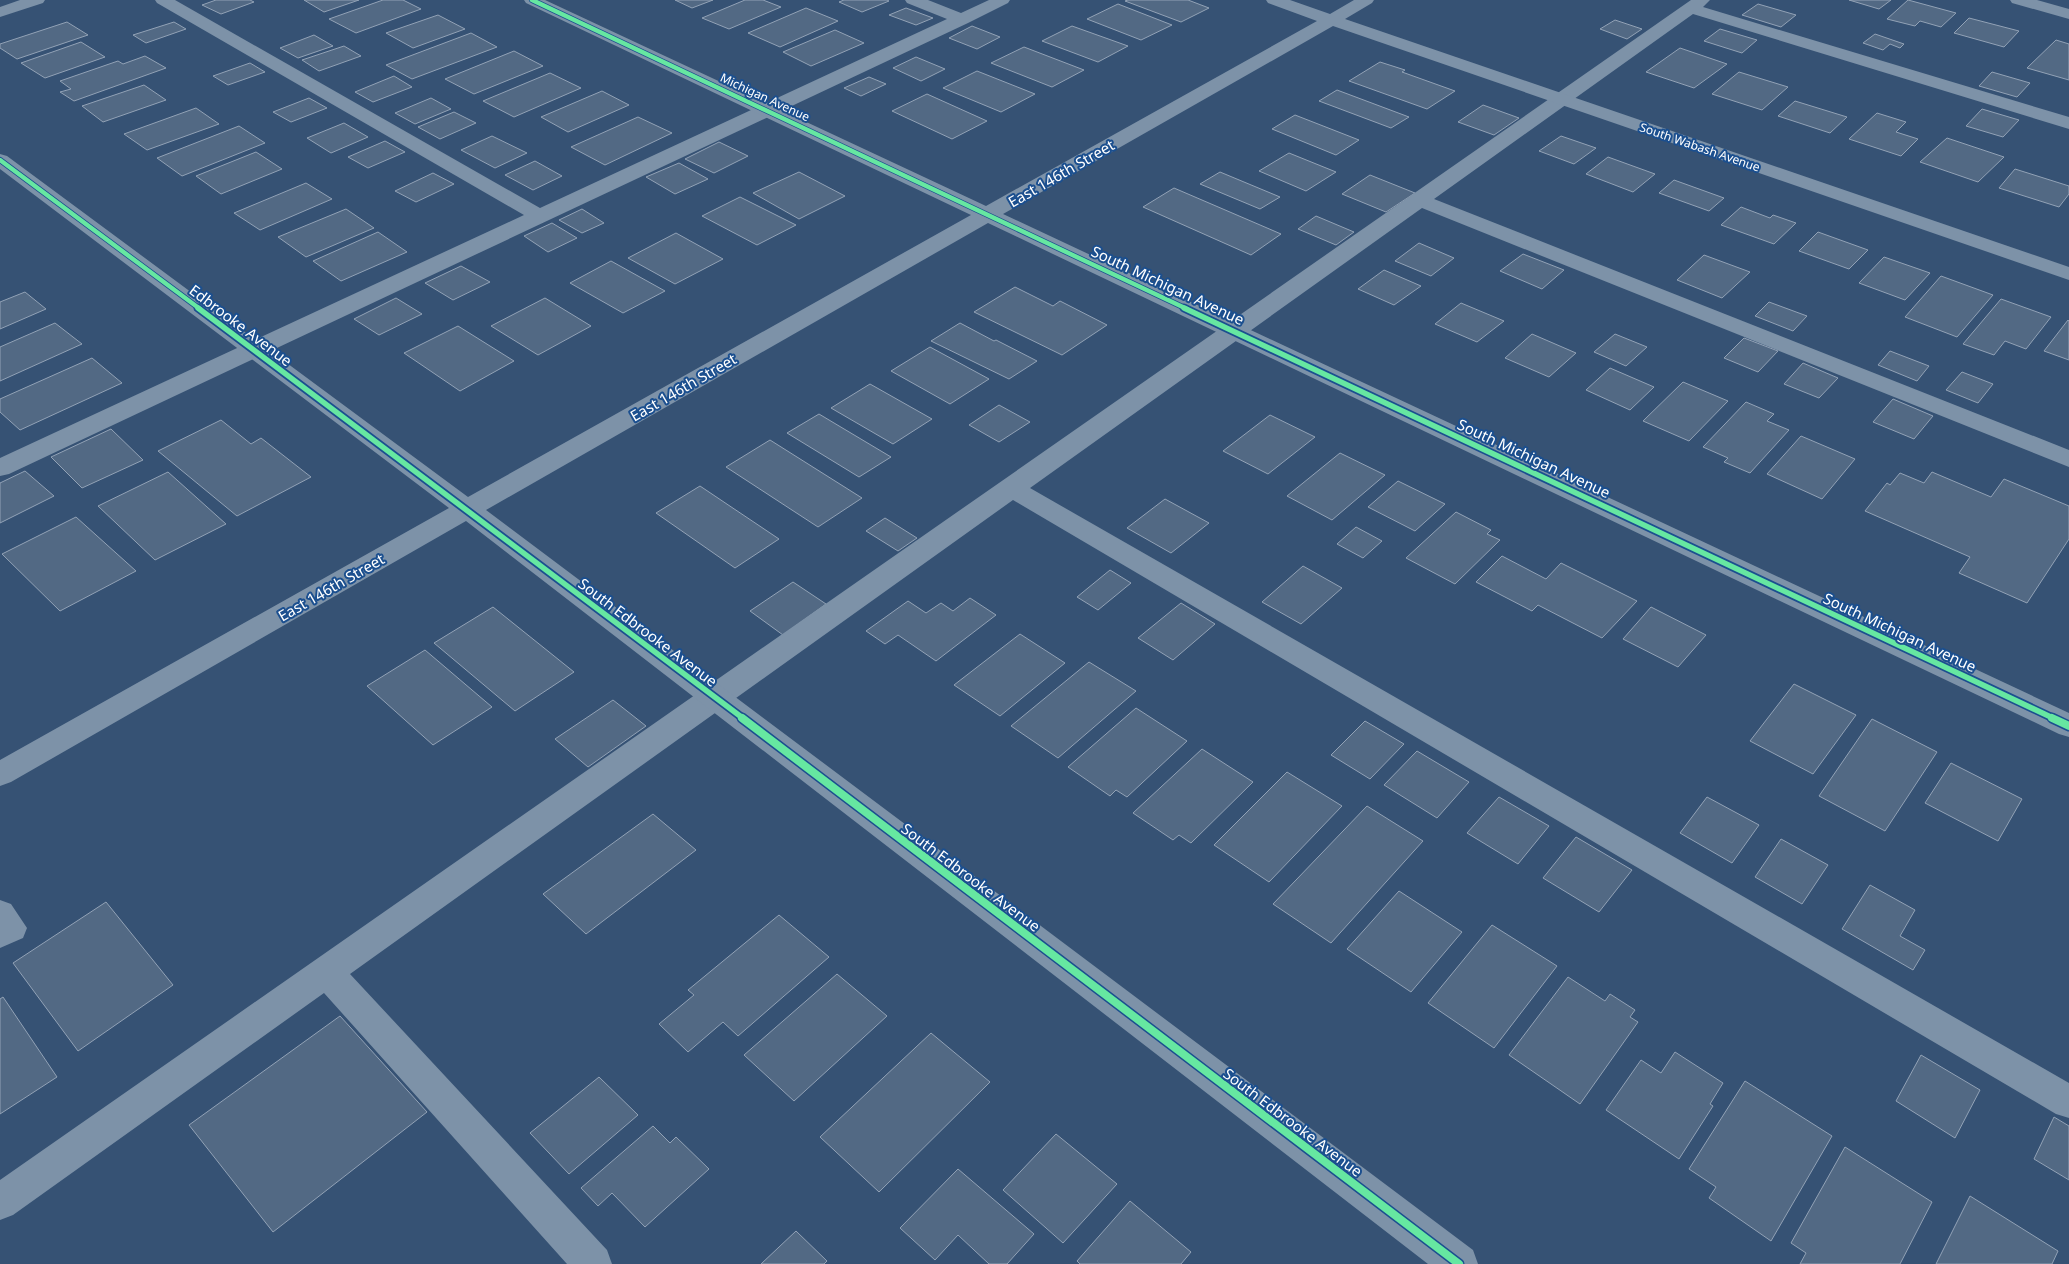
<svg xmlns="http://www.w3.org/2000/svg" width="2069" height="1264" viewBox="0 0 2069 1264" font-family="'Noto Sans',sans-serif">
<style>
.building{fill:#526984;stroke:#92a2b6}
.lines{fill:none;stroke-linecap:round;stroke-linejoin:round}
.lane{fill:#7d92a8;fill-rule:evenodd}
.street{fill:#7d92a8;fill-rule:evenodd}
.cycleway-far2-casing{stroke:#1b4f8f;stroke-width:6}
.cycleway-far1-casing{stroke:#1b4f8f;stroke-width:9}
.cycleway-casing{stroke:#1b4f8f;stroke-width:11}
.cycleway-far2{stroke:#66e7a1;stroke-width:4.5}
.cycleway-far1{stroke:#66e7a1;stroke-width:5.5}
.cycleway{stroke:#66e7a1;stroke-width:8}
.labels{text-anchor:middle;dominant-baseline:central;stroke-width:4;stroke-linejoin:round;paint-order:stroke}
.far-street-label{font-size:12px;fill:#fff;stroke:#1b4f8f}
.street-label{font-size:15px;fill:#fff;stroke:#1b4f8f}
</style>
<rect width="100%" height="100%" fill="#365274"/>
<path class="building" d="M216,0H250L254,2L221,14L202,5Z
M304,0H359L324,12Z
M383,0H403L421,9L356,33L329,19Z
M675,0H713L692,8Z
M745,0H763L781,7L729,29L702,18Z
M844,0H887L889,1L862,12L839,2Z
M1128,0H1188L1209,8L1181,22L1125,1Z
M1849,0H1891L1879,9Z
M1908,0L1956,13L1941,27L1920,21L1915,26L1887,19Z
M1118,4L1172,25L1141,40L1087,19Z
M1758,4L1796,15L1781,27L1742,15Z
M806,8L838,21L780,47L748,33Z
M906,8L933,18L916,25L889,15Z
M438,15L465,29L413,48L386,33Z
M1969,18L2019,31L2004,47L1954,33Z
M1615,20L1642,29L1627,39L1600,29Z
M67,22L88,35L17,59L0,48V44Z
M174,22L186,29L146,43L133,35Z
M972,26L1000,37L977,49L949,38Z
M1072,26L1128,46L1098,62L1042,41Z
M1720,29L1757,40L1742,53L1704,41Z
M835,30L864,43L811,66L783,52Z
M471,33L497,47L412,79L386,65Z
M1875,34L1904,44L1900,48L1890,44L1883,50L1863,43Z
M314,35L333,46L298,58L280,48Z
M2056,40L2069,44V80L2027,68Z
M81,42L105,57L45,78L21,63Z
M344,46L361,56L319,71L302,60Z
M1024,47L1084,70L1052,87L991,63Z
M1680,48L1727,64L1694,88L1646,72Z
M514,51L543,66L474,94L445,79Z
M145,56L166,68L74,101L60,92L71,89L60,81L118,61L123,64Z
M916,57L945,69L921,81L893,68Z
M1380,62L1405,70L1402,72L1455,91L1427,109L1349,81Z
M250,63L265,72L228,85L213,76Z
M977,71L1035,94L1001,112L943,88Z
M1739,72L1788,87L1762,110L1712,94Z
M1992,72L2030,83L2017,97L1979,86Z
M550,73L581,88L514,117L483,101Z
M394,76L412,87L373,102L355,92Z
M869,77L886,84L861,96L844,88Z
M144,85L166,100L103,122L82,106Z
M1337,90L1409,117L1391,128L1319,101Z
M602,91L629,105L568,132L541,117Z
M927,94L987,121L952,139L892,111Z
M309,98L327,108L291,122L273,112Z
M431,98L451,109L415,124L395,113Z
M1795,101L1847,117L1830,133L1778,116Z
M1483,105L1519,118L1494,135L1458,122Z
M196,108L219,124L147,150L124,134Z
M1982,109L2019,120L2003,137L1966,126Z
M454,112L476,123L440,139L418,127Z
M1877,113L1906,122L1896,132L1918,139L1901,156L1849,139Z
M1295,115L1359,140L1336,155L1272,129Z
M638,117L672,133L605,165L571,147Z
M344,123L368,137L331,153L307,138Z
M239,126L265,143L182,176L157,158Z
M492,136L527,153L495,168L461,150Z
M1561,136L1596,148L1574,164L1539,151Z
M1947,138L2004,157L1978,182L1920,162Z
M385,141L405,152L368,168L348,157Z
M719,142L748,156L714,173L685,159Z
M256,152L282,169L221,194L196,176Z
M1289,153L1336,172L1306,191L1259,171Z
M1608,157L1655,174L1633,192L1586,174Z
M535,161L562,176L533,190L505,175Z
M679,163L708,179L675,194L646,177Z
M2015,169L2069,186V194L2059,207L1999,188Z
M799,172L845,196L799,219L753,193Z
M1220,172L1280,197L1260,209L1200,184Z
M433,173L454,184L416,202L395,191Z
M1370,175L1415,193L1386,212L1342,194Z
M1674,180L1724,198L1709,211L1659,193Z
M306,183L332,199L260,230L234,213Z
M1174,188L1281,234L1251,255L1143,207Z
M740,197L796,225L757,245L702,216Z
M1741,207L1770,218L1773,215L1796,223L1774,244L1721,225Z
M346,209L374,228L306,257L278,237Z
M582,209L604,223L582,233L559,220Z
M1316,216L1354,232L1336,245L1298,229Z
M552,223L577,238L548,252L524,236Z
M378,232L407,252L341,281L313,261Z
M1818,232L1868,250L1849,269L1799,251Z
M676,233L723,259L675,284L628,258Z
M1419,243L1454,258L1431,276L1395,261Z
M1523,254L1564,270L1542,289L1500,271Z
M1704,255L1750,272L1722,298L1677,280Z
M1884,257L1930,273L1905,300L1859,283Z
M611,261L665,291L623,313L570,283Z
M461,266L490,282L453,300L425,283Z
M1384,270L1421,286L1394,305L1358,289Z
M1941,276L1993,295L1957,337L1905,317Z
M1015,287L1053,306L1060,301L1107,325L1062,355L974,312Z
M25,292L46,309L0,329V302Z
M396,298L422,314L379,335L354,319Z
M545,298L591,326L538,355L491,326Z
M2001,299L2051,317L2026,349L2005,341L1994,355L1963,344Z
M1769,302L1807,316L1793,331L1755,316Z
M1461,303L1504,321L1477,342L1435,324Z
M2068,320L2069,321V360L2044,351Z
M55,323L82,344L0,381V347Z
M960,323L994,341L996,340L1037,361L1009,379L931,341Z
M458,326L514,361L460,391L404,353Z
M1532,334L1576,353L1549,377L1505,358Z
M1615,334L1647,347L1626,366L1594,352Z
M1744,338L1778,351L1758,372L1724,358Z
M930,347L989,379L950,404L891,371Z
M1890,351L1929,366L1917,381L1878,365Z
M92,358L122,383L20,430L0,412V399Z
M1803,363L1838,378L1819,398L1784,384Z
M1610,368L1654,387L1630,410L1586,390Z
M1962,372L1993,384L1978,403L1946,390Z
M1683,382L1728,401L1689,441L1643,421Z
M870,384L932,419L893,444L831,408Z
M1893,399L1933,416L1914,439L1873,422Z
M1746,402L1774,414L1767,421L1789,430L1750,473L1724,462L1728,458L1703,447Z
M999,405L1030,422L999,442L969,425Z
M819,414L891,457L859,477L787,433Z
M1270,415L1315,437L1268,474L1223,451Z
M221,420L251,444L261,438L311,477L237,516L158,451Z
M111,429L143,460L82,488L51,457Z
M1801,436L1855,459L1822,499L1767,474Z
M770,440L862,498L818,527L726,467Z
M1340,453L1385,475L1332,520L1287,496Z
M25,471L54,496L0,523V483Z
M168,472L226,524L155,560L98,506Z
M1932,472L1991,497L2004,479L2069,506V539L2027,603L1959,573L1970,557L1865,511L1887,483L1890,485L1900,473L1924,483Z
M1398,481L1445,504L1415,531L1368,507Z
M700,486L779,539L735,568L656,513Z
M1165,499L1209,523L1171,553L1127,528Z
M1456,512L1491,530L1487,534L1500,540L1455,584L1406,558Z
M76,517L136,571L60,611L2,554Z
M885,518L917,538L898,551L866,531Z
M1356,527L1382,541L1363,558L1337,544Z
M1502,556L1546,579L1561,563L1637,601L1602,638L1538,605L1532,611L1476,582Z
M1303,566L1342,588L1301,624L1262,602Z
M1110,570L1131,583L1098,610L1077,597Z
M793,582L826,604L783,635L750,611Z
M970,598L996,615L936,661L898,635L885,644L866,631L908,601L926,613L941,603L953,611Z
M1181,603L1215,624L1173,660L1138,638Z
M493,607L574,672L515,711L434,643Z
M1651,607L1706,635L1678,667L1623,639Z
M1020,634L1065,663L1000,716L954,685Z
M425,650L492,707L433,745L367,686Z
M1089,662L1136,691L1058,758L1011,726Z
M1794,684L1856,715L1813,774L1750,741Z
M613,700L646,726L588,767L555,739Z
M1136,708L1187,741L1127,797L1116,790L1110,796L1068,767Z
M1872,719L1937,752L1885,831L1819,796Z
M1365,721L1404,744L1370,779L1331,755Z
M1202,749L1253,782L1191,843L1179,835L1173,840L1133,813Z
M1417,751L1469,782L1437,818L1384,785Z
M1951,763L2022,799L1998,841L1925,803Z
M1287,772L1342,806L1269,882L1214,845Z
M1499,797L1549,826L1518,864L1467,833Z
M1707,797L1759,825L1732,863L1680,833Z
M1367,806L1423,841L1331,943L1273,904Z
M653,814L696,850L586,934L543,894Z
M1576,837L1632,870L1599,912L1543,878Z
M1781,839L1828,865L1802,904L1755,877Z
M1870,885L1915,910L1900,936L1925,950L1913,970L1842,929Z
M1399,891L1462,932L1411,992L1347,949Z
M106,902L173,985L78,1051L13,963Z
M779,915L829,957L738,1036L723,1022L688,1052L659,1024L694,995L688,990Z
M1492,925L1557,966L1494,1048L1428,1003Z
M837,974L887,1016L794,1101L744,1055Z
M1568,977L1605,1001L1610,994L1635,1010L1630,1017L1638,1022L1580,1104L1509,1055Z
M3,997L57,1077L0,1114V999Z
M340,1016L427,1112L273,1232L189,1125Z
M931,1033L990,1082L879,1192L820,1137Z
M1675,1052L1723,1083L1710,1104L1713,1106L1679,1159L1606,1110L1641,1060L1661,1073Z
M1921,1055L1980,1090L1955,1138L1896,1101Z
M599,1077L638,1115L569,1174L530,1133Z
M1745,1081L1832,1136L1771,1241L1709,1198L1716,1187L1689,1169Z
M2054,1117L2069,1126V1180L2034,1159Z
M653,1126L670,1143L676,1137L709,1169L645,1227L612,1193L598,1206L581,1188Z
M1056,1134L1117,1184L1063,1243L1003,1190Z
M1845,1147L1932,1202L1900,1264H1800L1806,1253L1791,1243Z
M958,1169L1034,1234L1007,1264H989L958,1235L935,1260L900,1228Z
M1970,1196L2058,1251L2052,1264H1936Z
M1130,1201L1191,1252L1181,1264H1080L1077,1261Z
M796,1231L827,1261L824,1264H761Z"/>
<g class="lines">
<path class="lane" d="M155,0H175L540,208L947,19L907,3L905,0H928L961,13L989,0H1010L1008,3L968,23L9,474L0,476V458L524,215L157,3Z
M1691,0H1710L1703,7L2069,117V129L1693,14L1434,199L2069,450V467L1422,208L1030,488L2069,1083V1118L2056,1114L1013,500L350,974L607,1250L612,1264H567L324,993L13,1215L0,1220V1180Z
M0,900L11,904L27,928L23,938L0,948Z"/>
<path class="street" d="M20,0H45L43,3L0,17V7Z
M524,0H545L986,206L1317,21L1268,3L1266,0H1290L1330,14L1354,0H1374L1372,3L1345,19L2069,267V280L1333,26L1003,214L2069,713V737L2059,734L988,223L486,510L1473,1250L1478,1264H1428L466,521L11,782L0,786V760L449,508L0,169V154L7,156L468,497L971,215L526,3Z
M2010,0H2037L2069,9V19L2012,3Z"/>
<g class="cycleway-far2-casing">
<path id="cycleway-far2" d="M532,0L1187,309
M0,160L200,309"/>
</g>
<g class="cycleway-far1-casing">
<path id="cycleway-far1" d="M198,308L744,719
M1184,308L2055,719"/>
</g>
<g class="cycleway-casing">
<path id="cycleway" d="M742,718L1459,1264
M2052,718L2069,726"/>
</g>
<use href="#cycleway-far2" class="cycleway-far2"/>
<use href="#cycleway-far1" class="cycleway-far1"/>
<use href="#cycleway" class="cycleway"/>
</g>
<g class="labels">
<g class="far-street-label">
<text transform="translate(765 97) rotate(25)">Michigan Avenue</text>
<text transform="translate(1700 147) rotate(19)">South Wabash Avenue</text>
</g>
<g class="street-label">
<text transform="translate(1061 173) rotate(-30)">East 146th Street</text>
<text transform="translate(1168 285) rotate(25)">South Michigan Avenue</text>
<text transform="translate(241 325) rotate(37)">Edbrooke Avenue</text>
<text transform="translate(683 387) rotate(-30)">East 146th Street</text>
<text transform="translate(1534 458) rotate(25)">South Michigan Avenue</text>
<text transform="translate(331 587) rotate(-30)">East 146th Street</text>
<text transform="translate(648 632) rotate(37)">South Edbrooke Avenue</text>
<text transform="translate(1900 632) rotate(25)">South Michigan Avenue</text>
<text transform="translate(971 877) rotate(37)">South Edbrooke Avenue</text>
<text transform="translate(1293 1122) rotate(37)">South Edbrooke Avenue</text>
</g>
</g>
</svg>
